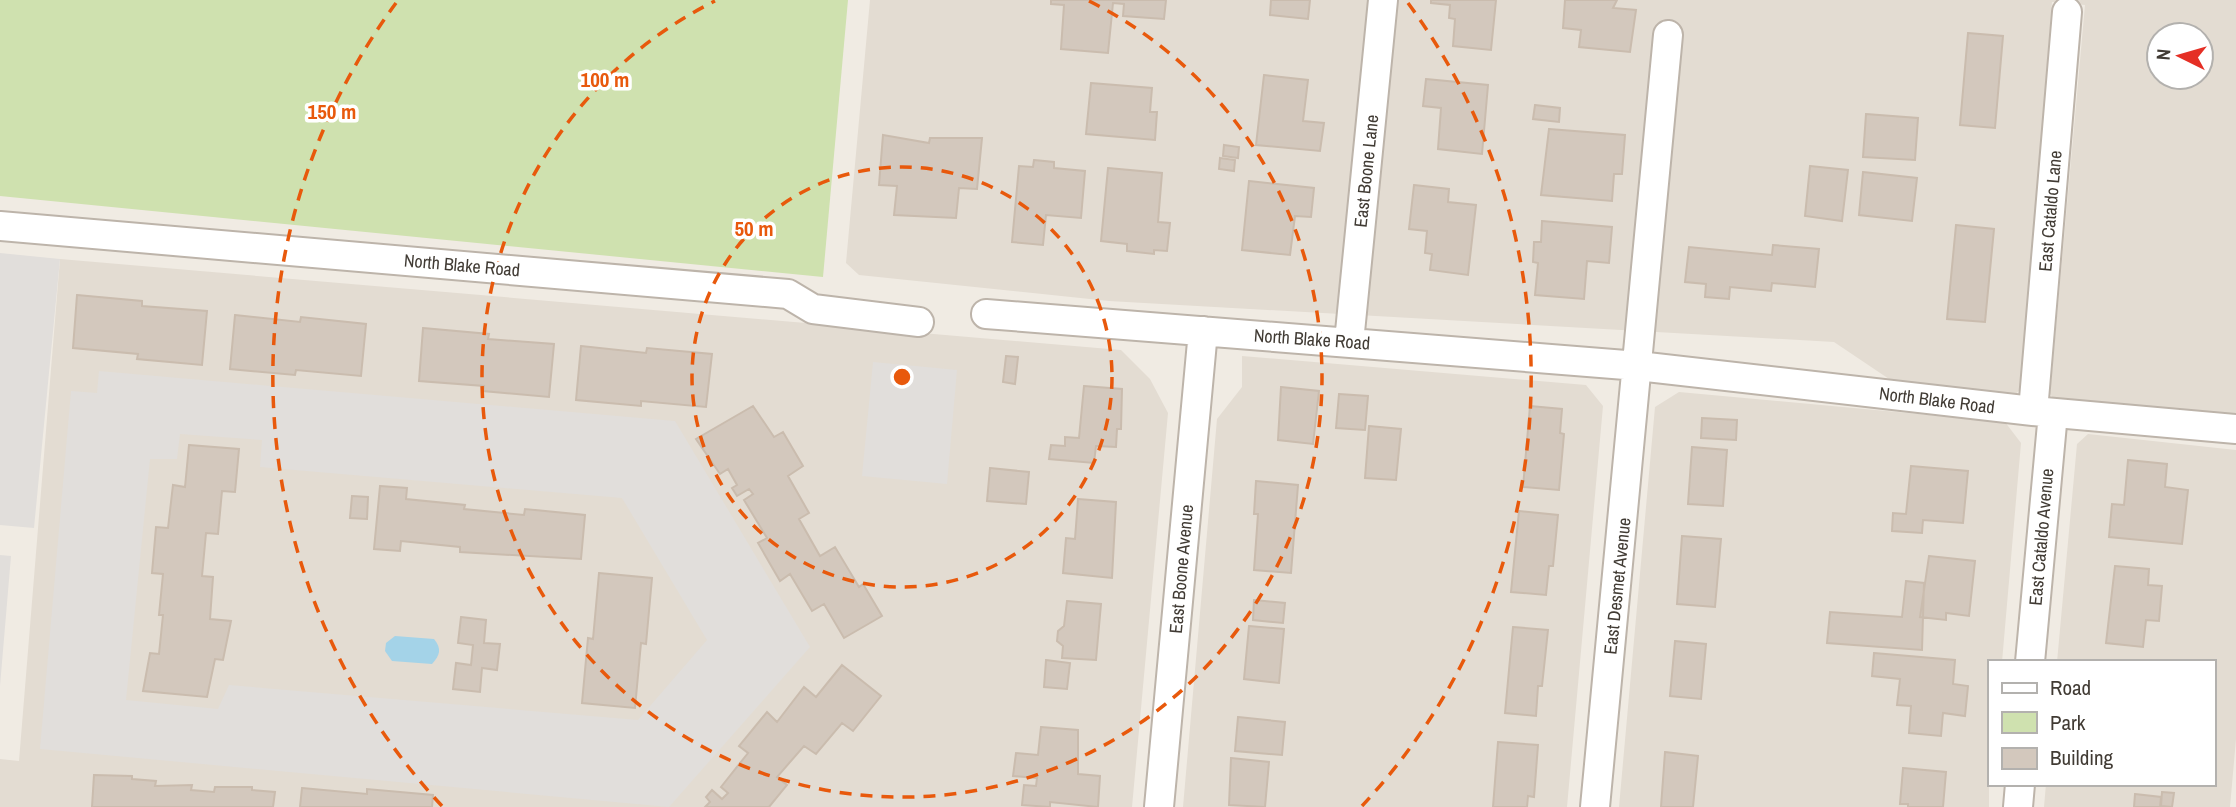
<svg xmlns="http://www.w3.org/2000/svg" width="2236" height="807" viewBox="0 0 2236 807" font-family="'Archivo Narrow',sans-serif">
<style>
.residential{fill:#e3dcd2;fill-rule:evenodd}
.green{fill:#cfe1af}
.parking{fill:#e1dedb;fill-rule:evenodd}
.water{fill:#a4d3e8}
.building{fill:#d3c8bd;stroke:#cabcae;stroke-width:2}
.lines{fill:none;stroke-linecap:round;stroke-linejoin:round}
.street-casing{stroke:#bdb4aa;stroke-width:32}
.street{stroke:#fff;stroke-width:28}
.ring{fill:none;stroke:#e8590c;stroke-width:3.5;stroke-dasharray:12 9}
.labels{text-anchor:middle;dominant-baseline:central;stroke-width:7;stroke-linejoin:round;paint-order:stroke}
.street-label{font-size:18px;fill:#413b34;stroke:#fff}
.centre{fill:#e8590c;stroke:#fff;stroke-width:3.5}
.ring-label{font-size:21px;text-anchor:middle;font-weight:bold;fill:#e8590c;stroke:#fff;stroke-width:7;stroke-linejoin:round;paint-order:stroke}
</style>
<rect width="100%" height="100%" fill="#f0ebe3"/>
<path class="residential" d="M870,0H2236V417L2057,403L2050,394L2085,5L2052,2L2021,389L2013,396L1898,385L1834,342L1109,301L859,275L846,263ZM2159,35H2201V77H2159Z
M60,259L1121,350L1150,379L1168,413L1132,807H0V759L19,761Z
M1242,356L1586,385L1603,406L1567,807H1183L1217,419L1242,387Z
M1679,392L2005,422L2021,443L2002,662H1989V807H1619L1655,407Z
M2088,434L2236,450V739L2230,807H2044L2046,784H2213V662H2057L2077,444Z"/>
<path class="green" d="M0,0H848L823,277L0,196Z"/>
<path class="parking" d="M0,253L60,259L34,528L0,525Z
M873,362L957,370L947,484L862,476Z
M99,371L675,421L810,647L669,807L40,749L71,391L97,393ZM180,434L262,440L260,467L622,498L707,640L638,720L229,685L218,709L126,700L150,459H177Z
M0,555L11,556L0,686Z"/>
<path class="water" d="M395,636L434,639C442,649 440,655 432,664L392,661L385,651L386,643Z"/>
<path class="building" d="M1051,0H1166L1164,19L1123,16L1124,4L1113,3L1108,53L1061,49L1064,5L1051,4Z
M1271,0H1310L1308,19L1270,15Z
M1431,0H1496L1491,50L1453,46L1455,19L1449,18L1450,5L1431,3Z
M1565,0H1617L1613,8L1636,10L1630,52L1579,47L1581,30L1563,28Z
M1968,33L2003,36L1995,128L1960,125Z
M1264,75L1308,80L1303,121L1324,123L1320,151L1256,145Z
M1426,79L1488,85L1482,154L1438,149L1441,108L1423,106Z
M1091,83L1152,88L1150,112H1157L1155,140L1086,134Z
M1535,105L1560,108L1559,122L1533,119Z
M1866,114L1918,118L1915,160L1863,157Z
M1549,129L1625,135L1622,174H1614L1612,201L1541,195Z
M883,135L929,143L930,138H982L977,189L959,188L956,218L894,215L897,186L879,185Z
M1224,145L1239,147L1238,158L1223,156Z
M1220,158L1235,160L1234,171L1219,169Z
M1034,160L1054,162V168L1085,171L1081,218L1046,215L1043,245L1012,242L1019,166L1033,167Z
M1810,166L1848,170L1842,221L1805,216Z
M1108,168L1162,173L1158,222L1170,223L1167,251L1154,250V254L1127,251V244L1101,241Z
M1863,172L1917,178L1912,221L1859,215Z
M1249,181L1314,188L1311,217L1295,216L1290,255L1242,250Z
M1414,185L1449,189L1448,202L1476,205L1468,275L1430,270L1432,254L1425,253L1427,231L1409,229Z
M1542,221L1612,227L1609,263L1587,261L1584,299L1535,295L1538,263L1533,262L1534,242H1541Z
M1956,225L1994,229L1985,322L1947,319Z
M1773,245L1819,249L1815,287L1772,283L1771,291L1730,287L1729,299L1705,297L1706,284L1685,282L1689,247L1772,255Z
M77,295L142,301V306L207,311L202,365L137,359L138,354L73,348Z
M235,315L300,322L301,317L366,324L361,376L296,370L295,375L230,369Z
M423,328L489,334L488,339L554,344L549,397L483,391L484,386L419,381Z
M581,346L646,353L647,348L712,354L706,407L641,401V406L576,400Z
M1006,356L1018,357L1015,384L1003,382Z
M1084,386L1122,389L1121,429H1117L1116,447L1096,446L1094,463L1049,459L1051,445L1065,446V437L1079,438Z
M1281,387L1319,391L1313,444L1278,440Z
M1339,394L1368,396L1365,430L1336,428Z
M753,406L774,437L783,432L803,466L788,476L809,513L799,519L820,556L835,547L859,587L863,584L882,616L844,638L824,604L812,611L790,574L780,581L758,543L767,538L744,500L753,494L749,489L737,496L732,488L737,485L728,469L720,474L696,439Z
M1530,406L1562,409L1560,433L1564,434L1559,490L1523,487Z
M1702,418L1737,420L1736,440L1701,438Z
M1369,426L1401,429L1396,480L1365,478Z
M189,445L239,449L235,492L222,491L218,534L206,533L202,576L213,577L210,619L231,621L223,660L215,659L207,697L143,691L150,653L159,654L163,615H159L163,574L152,573L156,527L168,528L173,485L185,487Z
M1692,447L1727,450L1723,506L1688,504Z
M2128,460L2167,464L2165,487L2188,490L2182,544L2109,537L2112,504L2124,505Z
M1911,466L1968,471L1963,523L1923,520L1922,533L1892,531L1893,513L1906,514Z
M990,468L1029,472L1026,504L987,501Z
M1256,481L1298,485L1291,573L1254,570L1258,514H1254Z
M380,486L407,488L406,499L465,505L464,509L524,515L525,509L585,515L581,559L460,552V547L401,541L400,551L374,549Z
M352,496L368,497L367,519L350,518Z
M1078,499L1116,502L1112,578L1063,573L1066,538L1075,539Z
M1519,511L1558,515L1553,566H1549L1546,595L1511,592Z
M1682,536L1721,539L1715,607L1677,604Z
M1929,556L1975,561L1969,616L1946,613V620L1920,617Z
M2115,566L2149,569L2148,585L2162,586L2159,621L2146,620L2143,647L2106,643Z
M599,573L652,578L646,644L641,643L635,708L582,703L588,638L593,639Z
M1906,581L1924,583L1922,650L1827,643L1830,612L1902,617Z
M1254,600L1285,603L1283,623L1253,620Z
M1067,601L1101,604L1096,660L1062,658L1063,646L1057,641L1058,631L1064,626Z
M461,617L486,620L484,643L500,644L497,670L482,668L480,692L453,689L456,663L471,665L473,645L458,643Z
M1249,626L1284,629L1279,683L1244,679Z
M1513,627L1548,630L1542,686H1538L1536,716L1505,713Z
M1675,641L1706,644L1701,699L1670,696Z
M1874,653L1955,660L1953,684L1968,686L1965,716L1943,713L1941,736L1909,733L1911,706L1897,705L1900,679L1872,676Z
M1046,660L1070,663L1067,689L1044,687Z
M842,665L881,696L853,731L842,723L816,754L804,746L777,777L787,785L769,807H705L710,802L706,797L712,790L722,799L728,793L721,787L748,753L739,746L767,712L777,722L804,687L816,697Z
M1238,717L1285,722L1282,755L1235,751Z
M1041,727L1078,730V774L1100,776L1098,807L1050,802V807L1022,805L1024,785L1036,786L1037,778L1013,776L1016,753L1038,755Z
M1498,742L1538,745L1534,797L1528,796L1527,807H1493Z
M1665,752L1698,756L1693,807H1661Z
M1231,758L1269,762L1265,807L1229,805Z
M1903,768L1946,772L1943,807H1908V804H1900Z
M94,775L132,776V779L156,781L155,786L192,785L191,790L214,792L215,787H252V790L275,792L273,807H92Z
M302,788L367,794V789L433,795L432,807H300Z
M2162,792L2174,793L2172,807L2161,806Z
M2135,794L2161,797L2160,807H2134Z"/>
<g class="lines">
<g class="street-casing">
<path id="street" d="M0,226L788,294L813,309L919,322
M986,314L1638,366L2033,411L2236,429
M1349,342L1383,0
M2033,411L2067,12
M2030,662L2053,413
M1159,807L1203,331
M1595,807L1668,35
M2018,807L2020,784"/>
</g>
<use href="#street" class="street"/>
</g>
<g class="ring">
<circle cx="902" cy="377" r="210"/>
<path d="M1089 1A420 420 0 1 1 715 1"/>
<path d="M442 806A629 629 0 0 1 396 3M1408 3A629 629 0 0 1 1362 806"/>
</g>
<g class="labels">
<g class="street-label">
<text transform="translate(1366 171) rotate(-84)">East Boone Lane</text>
<text transform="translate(2050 211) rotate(-85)">East Cataldo Lane</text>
<text transform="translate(462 265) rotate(5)">North Blake Road</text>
<text transform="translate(1312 339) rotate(4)">North Blake Road</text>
<text transform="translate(1937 400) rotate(7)">North Blake Road</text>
<text transform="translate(2041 537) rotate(-85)">East Cataldo Avenue</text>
<text transform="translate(1181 569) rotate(-85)">East Boone Avenue</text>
<text transform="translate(1617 586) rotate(-84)">East Desmet Avenue</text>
</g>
</g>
<circle cx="902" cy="377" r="10" class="centre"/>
<g class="ring-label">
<text x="605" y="87">100 m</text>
<text x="332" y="119">150 m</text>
<text x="754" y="236">50 m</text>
</g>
<rect x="1988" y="660" width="228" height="126" fill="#ffffff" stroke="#b3b1ae" stroke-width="2"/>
<rect x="2002" y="683" width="35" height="10" fill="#ffffff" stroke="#b3b1ae" stroke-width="2"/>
<text x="2050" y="695" font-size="21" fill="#413b34">Road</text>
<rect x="2002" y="712" width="35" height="21" fill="#cfe1af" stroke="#b3b1ae" stroke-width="2"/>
<text x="2050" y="730" font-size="21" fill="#413b34">Park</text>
<rect x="2002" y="748" width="35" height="21" fill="#d3c8bd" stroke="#b3b1ae" stroke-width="2"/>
<text x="2050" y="765" font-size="21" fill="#413b34">Building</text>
<g transform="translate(2180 56) rotate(275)"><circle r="33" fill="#ffffff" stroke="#b3b1ae" stroke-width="2"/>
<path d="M0-5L12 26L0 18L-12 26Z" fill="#e52f25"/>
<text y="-10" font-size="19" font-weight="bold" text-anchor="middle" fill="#413b34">N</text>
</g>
</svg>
